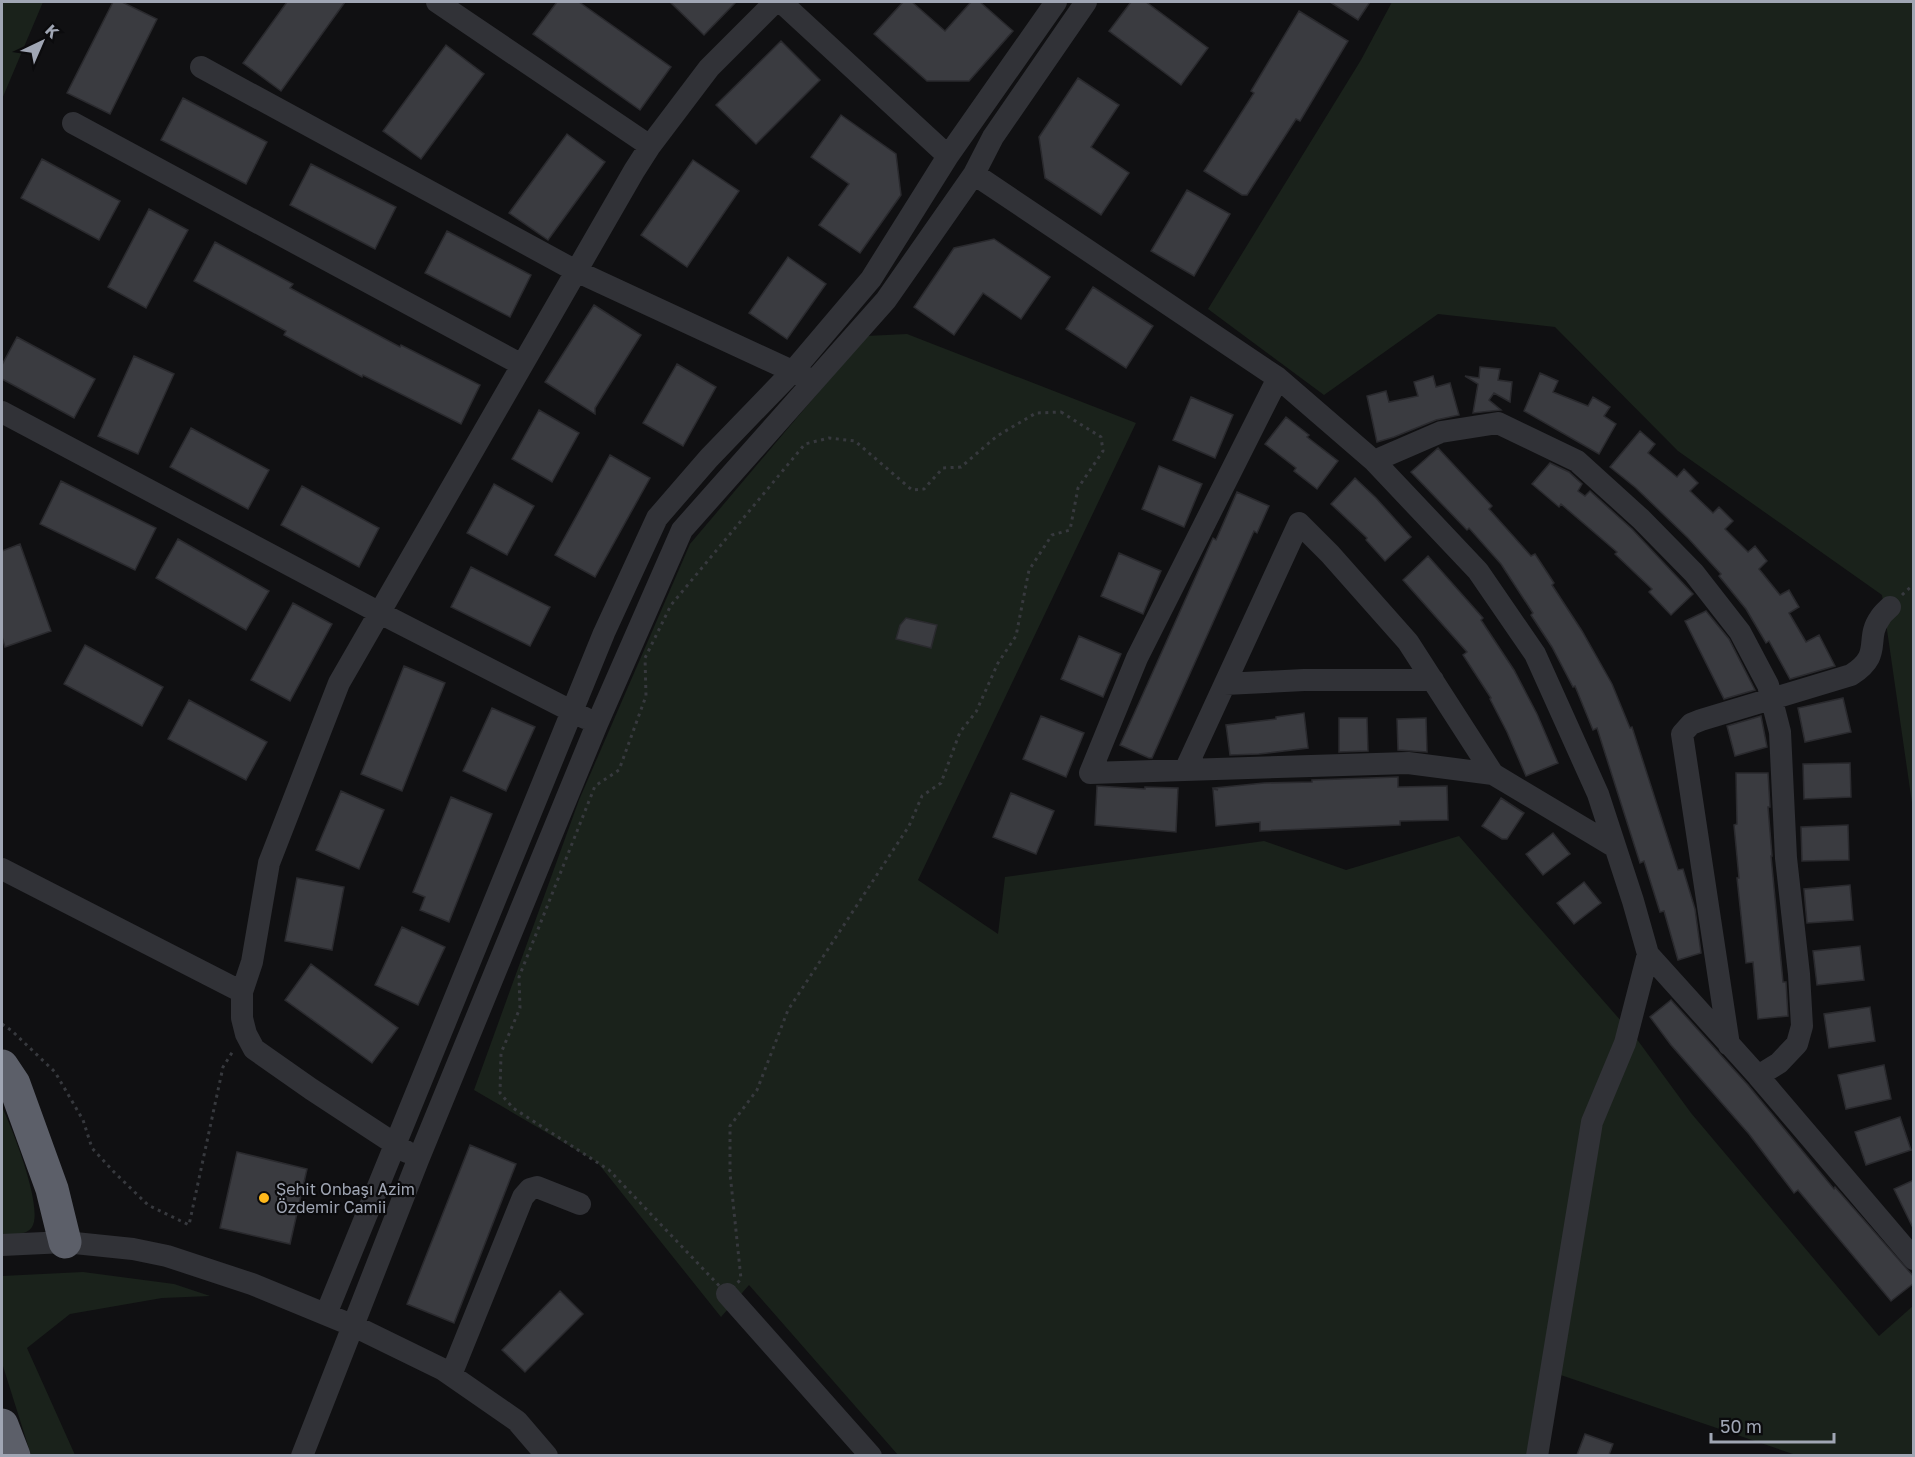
<svg xmlns="http://www.w3.org/2000/svg" width="1915" height="1457" viewBox="0 0 1915 1457" font-family="'Golos Text',sans-serif">
<style>
.green{fill:#1a221b}
.building{fill:#3a3b40;stroke:#2a2a2e;stroke-width:1.5}
.lines{fill:none;stroke-linecap:round;stroke-linejoin:round}
.path{stroke:#37393e;stroke-width:3;stroke-dasharray:3 4.5;stroke-linecap:butt}
.minor{stroke:#313237;stroke-width:22}
.highway{stroke:#5c5f69;stroke-width:33}
.poi-dot{fill:#ffb81b;stroke:#0b0b0d;stroke-width:2}
.labels{text-anchor:middle;dominant-baseline:central;stroke-width:4.5;stroke-linejoin:round;paint-order:stroke}
.poi-label{font-size:16px;fill:#a0a6b4;stroke:#0b0b0d;text-anchor:start}
</style>
<rect width="100%" height="100%" fill="#101012"/>
<path class="green" d="M2,2H43L2,99Z
M1392,2H1913V810L1882,595L1678,451L1555,327L1438,314L1324,395L1208,309L1361,60Z
M907,334L1136,423L918,880L998,934L1005,877L1264,841L1346,870L1459,836L1636,1038L1691,1113L1879,1336L1913,1306V1455H1796L1543,1369L1528,1455H898L749,1285L721,1317L597,1162L474,1090L579,800L690,544L866,336Z
M2,1107C12,1128 44,1208 32,1227C26,1236 11,1235 2,1236Z
M83,1272L174,1284L210,1296L162,1298L70,1314L27,1348L75,1455H31L2,1363V1276Z"/>
<path class="building" d="M113,2H122L157,19L110,114L67,93Z
M287,2H345L281,91L243,63Z
M557,2H579L671,67L640,110L533,34Z
M670,2H736L704,35Z
M903,2H912L945,31L971,2H980L1013,31L969,81H927L874,34Z
M1131,2H1146L1208,48L1181,85L1109,31Z
M1330,2H1370L1358,20Z
M1299,11L1348,41L1300,121L1296,119L1247,195H1242L1204,171L1254,93L1251,91Z
M781,41L820,80L756,144L716,105Z
M446,45L484,74L421,159L383,131Z
M1078,78L1119,105L1091,147L1129,173L1101,215L1045,178L1039,137Z
M183,98L267,142L246,184L161,140Z
M841,115L896,154L901,195L860,253L819,225L849,184L811,157Z
M567,134L605,162L548,240L509,213Z
M42,159L120,201L99,240L21,198Z
M693,160L739,191L687,267L641,235Z
M311,164L396,207L375,249L290,205Z
M1187,190L1230,214L1194,276L1151,251Z
M149,209L188,230L146,308L108,287Z
M447,231L531,275L510,317L425,273Z
M994,239L1050,277L1021,319L983,293L954,335L914,307L954,248Z
M215,242L293,284L290,288L400,347L401,345L480,385L461,424L363,375L362,377L284,335L286,331L194,281Z
M788,257L826,284L787,339L749,313Z
M1093,287L1153,326L1126,368L1066,329Z
M594,305L641,335L595,408V414L545,382Z
M17,337L95,379L74,418L2,379V365Z
M134,356L174,374L138,454L98,436Z
M677,364L716,387L683,446L643,423Z
M1480,367L1500,369L1498,380L1512,382L1510,402L1494,393L1489,400L1501,410L1473,413L1478,384L1465,376L1479,378Z
M1540,373L1558,381L1553,392L1588,406L1593,397L1610,407L1604,416L1616,424L1599,454L1524,411Z
M1433,376L1436,387L1450,383L1459,415L1436,420L1394,437L1377,442L1367,396L1386,391L1389,402L1418,396L1414,382Z
M1191,397L1233,415L1215,458L1173,440Z
M539,410L579,433L552,482L512,459Z
M1286,417L1309,435L1307,437L1338,461L1317,489L1294,471L1296,468L1265,444Z
M191,428L269,470L248,509L170,467Z
M1640,431L1655,444L1648,453L1677,477L1684,469L1698,483L1690,491L1713,513L1719,507L1733,521L1725,529L1748,552L1755,546L1767,561L1759,569L1780,595L1789,590L1799,607L1789,613L1806,642L1819,635L1835,666L1790,679L1769,641L1766,643L1746,609L1719,576L1721,574L1688,538L1636,488L1610,467Z
M1438,448L1492,506L1489,509L1531,556L1535,554L1554,583L1552,585L1582,631L1612,684L1630,728L1632,727L1678,870L1683,869L1695,909L1701,953L1678,960L1664,911L1660,912L1644,861L1640,863L1597,728L1593,730L1575,686L1573,687L1552,647L1531,615L1533,613L1501,564L1469,528L1467,530L1411,472Z
M610,455L650,478L595,577L555,555Z
M1550,463L1569,472L1582,484L1578,491L1585,496L1590,491L1632,529L1693,594L1671,615L1649,592L1652,589L1615,554L1617,552L1561,504L1559,507L1532,484Z
M1159,466L1202,484L1184,527L1142,509Z
M1355,478L1376,498L1411,537L1385,561L1366,540L1367,538L1331,504Z
M61,481L156,528L135,570L40,524Z
M494,484L534,506L507,555L467,533Z
M302,486L379,528L359,567L281,525Z
M1237,492L1269,506L1257,533L1254,531L1152,758H1149L1120,745L1213,538L1216,540Z
M178,539L269,591L246,630L156,578Z
M20,544L51,631L5,647L2,637V551Z
M1119,553L1161,571L1143,614L1101,596Z
M1428,556L1483,618L1481,620L1514,670L1537,714L1558,763L1526,776L1507,732L1490,699L1491,698L1463,655L1467,652L1403,580Z
M471,567L550,607L530,646L451,607Z
M293,603L332,624L290,701L251,680Z
M1706,611L1729,639L1755,690L1724,699L1685,621Z
M906,618L937,625L931,648L896,639L900,625Z
M1079,636L1121,654L1103,697L1061,679Z
M85,645L163,687L142,726L64,684Z
M404,666L445,683L402,791L361,774Z
M1843,698L1851,732L1805,742L1798,708Z
M189,700L267,742L246,780L168,739Z
M492,708L535,727L506,791L463,771Z
M1304,713L1308,748L1259,754L1230,755L1226,725L1276,719V717Z
M1041,716L1084,733L1066,777L1023,759Z
M1761,716L1767,747L1735,756L1727,726Z
M1339,718H1367L1368,751L1339,752Z
M1426,718L1427,752L1398,750L1397,719Z
M1850,763L1851,797L1804,799L1803,764Z
M1736,773H1768L1770,807H1768L1772,856H1771L1783,982H1786L1788,1016L1758,1019L1753,962L1746,963L1737,878H1739L1734,825L1737,824Z
M1398,777V787L1447,786L1448,820L1400,821V825L1260,831V822L1216,826L1213,789L1218,790L1214,788L1264,783L1312,782V780Z
M1097,786L1145,789V787L1178,788L1176,832L1095,825Z
M341,791L384,810L359,869L316,850Z
M1011,793L1054,811L1036,854L993,837Z
M451,797L492,814L449,922L420,910L425,897L413,892Z
M1501,798L1524,813L1507,839H1502L1482,826Z
M1848,825L1849,860L1802,861L1801,827Z
M1553,833L1570,854L1543,875L1526,854Z
M297,878L344,887L332,950L285,941Z
M1584,882L1601,903L1574,924L1557,903Z
M1850,885L1853,920L1807,923L1804,889Z
M402,927L445,947L418,1005L375,985Z
M1860,946L1864,980L1817,985L1813,951Z
M311,964L398,1028L372,1063L285,1000Z
M1671,1000L1748,1085L1834,1189L1835,1187L1914,1277V1283L1891,1301L1798,1190L1794,1193L1749,1134L1671,1045L1650,1017Z
M1870,1007L1875,1041L1829,1048L1824,1014Z
M1884,1065L1891,1099L1846,1109L1838,1075Z
M1900,1117L1911,1150L1866,1165L1855,1132Z
M470,1145L516,1164L454,1323L407,1304Z
M237,1152L307,1169L290,1244L220,1228Z
M1914,1180V1230L1894,1189Z
M560,1291L583,1314L525,1372L502,1350Z
M1585,1434L1613,1444L1609,1455H1577Z"/>
<g class="lines">
<path class="path" d="M1061,412L1101,437L1103,451L1078,488L1070,530L1052,535L1029,570L1016,636L998,663L976,712L960,732L941,783L922,796L909,826L788,1010L757,1090L730,1126V1173L741,1279L727,1294L609,1170L513,1108L500,1093L501,1053L520,1008L519,977L595,786L619,770L646,696L645,658L671,605L805,444L829,438L855,441L912,490L924,489L943,468L961,467L997,436L1036,413Z
M1902,595L1914,584
M2,1024L12,1031L55,1072L83,1120L92,1148L114,1172L148,1205L189,1225L223,1067L233,1051"/>
<path class="minor" d="M437,2L650,146
M781,2L948,156
M201,67L576,271L805,377
M73,123L522,365
M974,174L1278,378L1374,461L1478,571L1535,654L1598,794L1633,901L1648,954L1625,1043L1592,1122L1537,1456
M1278,378L1137,658L1090,773L1408,763L1493,774L1615,847
M2,412L380,613L585,718
M1374,461L1441,432L1498,423L1577,461L1641,519L1694,573L1740,632L1768,685L1780,732L1786,858L1799,974L1802,1026L1797,1044L1779,1063L1758,1076
M1225,684L1304,680H1433
M1186,768L1299,523L1330,554L1408,642L1493,774
M2,869L242,992
M1648,954L1758,1076L1914,1259
M1729,1045L1682,734L1691,724L1701,720L1851,675C1884,654 1864,640 1880,618C1882,614 1887,610 1890,607
M407,1152L311,1089L254,1049L246,1034L242,1018V992L252,962L269,863L339,683L634,171L650,146L709,68L775,2
M2,1245L65,1242L133,1249L167,1256L252,1284L354,1326L442,1369L517,1421L547,1456
M727,1294L871,1456
M326,1314L604,633L657,518L709,458L793,371L871,279L948,156L1056,2
M451,1375L523,1197L530,1189L537,1187L580,1204
M302,1456L418,1160L597,724L682,530L886,300L974,174L993,137L1086,2"/>
<path class="highway" d="M2,1066L14,1084L52,1189L65,1242
M2,1425L14,1456"/>
</g>
<circle class="poi-dot" cx="264" cy="1198" r="6"/>
<g class="labels">
<g class="poi-label">
<text x="276" y="1189">Şehit Onbaşı Azim<tspan x="276" dy="18">Özdemir Camii</tspan></text>
</g>
</g>
<rect width="1915" height="1457" fill="none" stroke="#a0a6b4" stroke-width="6"/>
<g transform="translate(42 42) rotate(44)" stroke="#0b0b0d" stroke-width="4.5" paint-order="stroke">
<path d="M0-4.5L10 22L0 15L-10 22Z" fill="#a0a6b4"/>
<text y="-9" font-size="16" font-weight="bold" text-anchor="middle" fill="#a0a6b4">K</text>
</g>
<path d="M1711 1433v9h123v-9" fill="none" stroke="#a0a6b4" stroke-width="3"/>
<text x="1720" y="1433" font-size="18" fill="#a0a6b4" stroke="#0b0b0d" stroke-width="4.5" paint-order="stroke">50 m</text>
</svg>
